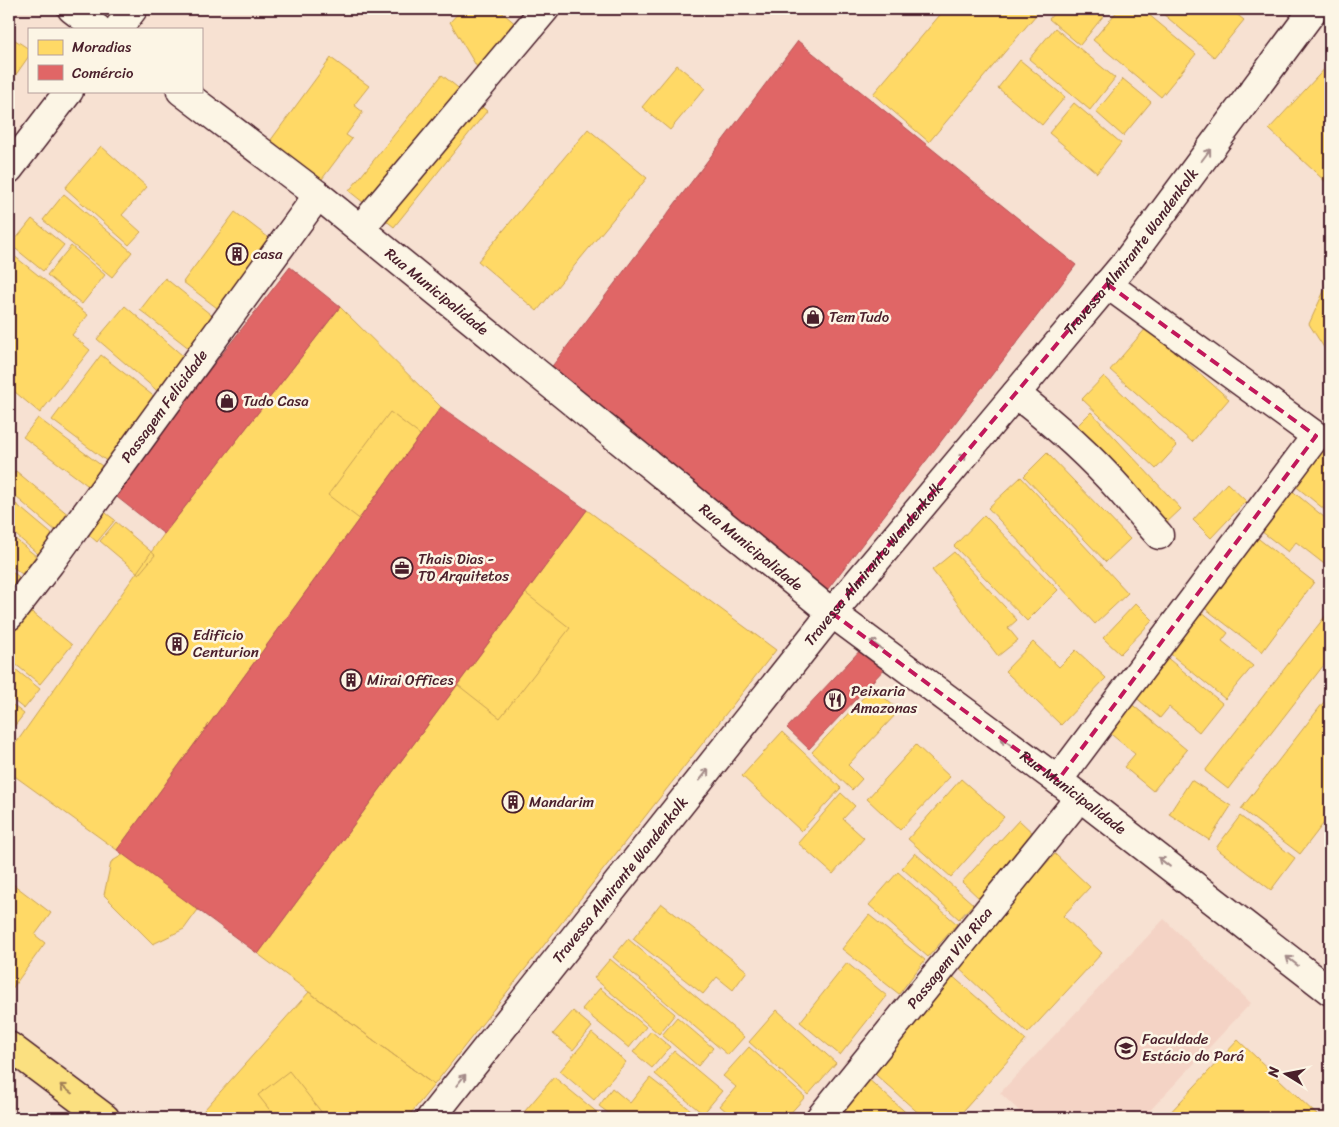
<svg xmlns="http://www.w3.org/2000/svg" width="1339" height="1127" viewBox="0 0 1339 1127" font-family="Sriracha,sans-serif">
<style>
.built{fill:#f4d3c5}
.homes{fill:#ffd966;stroke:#c9a154}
.shops{fill:#e06666;stroke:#b35154}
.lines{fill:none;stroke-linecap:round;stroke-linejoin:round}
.minor-casing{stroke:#4a1f2b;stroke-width:31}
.major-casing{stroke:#4a1f2b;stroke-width:31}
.minor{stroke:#fcf5e5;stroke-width:28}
.major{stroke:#fbe080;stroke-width:28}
.oneway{stroke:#a38a88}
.oneway2{stroke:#a28056}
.marked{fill:none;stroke:#c2185b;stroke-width:4;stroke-dasharray:10 6;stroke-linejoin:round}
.labels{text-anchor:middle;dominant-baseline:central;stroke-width:5;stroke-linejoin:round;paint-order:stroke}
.street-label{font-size:15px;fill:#4a1f2b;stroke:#fcf5e5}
.poi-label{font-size:15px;fill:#4a1f2b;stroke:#fcf5e5;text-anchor:start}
</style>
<rect width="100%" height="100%" fill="#f7e1d2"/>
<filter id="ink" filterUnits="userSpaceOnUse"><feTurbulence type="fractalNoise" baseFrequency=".02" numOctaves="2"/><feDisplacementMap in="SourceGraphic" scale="10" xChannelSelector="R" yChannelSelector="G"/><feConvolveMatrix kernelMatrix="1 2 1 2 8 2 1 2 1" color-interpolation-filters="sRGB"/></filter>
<g filter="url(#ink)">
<path class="built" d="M1164,919L1251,1003L1143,1118H1027L1000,1093Z"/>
<path class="homes" d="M462,9H498L531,37L487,84L450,22Z
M945,9H1041L929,142L873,94Z
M1057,9H1109L1080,45L1049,19Z
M1119,9H1142L1196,54L1161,97L1093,40Z
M1165,9H1230L1244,20L1214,57L1162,13Z
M1238,9H1250L1245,15Z
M1055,28L1115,78L1090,110L1029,59Z
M9,36L29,49V56L10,83Z
M331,58L369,86L354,105L363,112L346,135L352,139L316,187L265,148Z
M1020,60L1065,97L1042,125L998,88Z
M1330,63V186L1269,129Z
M677,65L705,88L670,130L642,107Z
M442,75L487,111L394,227L349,191Z
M1123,79L1151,102L1123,136L1096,112Z
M1074,103L1121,143L1097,173L1049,133Z
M588,129L647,178L537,311L478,261Z
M101,146L147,187L122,215L141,232L129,245L65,188Z
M64,194L132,252L112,277L43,220Z
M235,212L277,244L225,314L183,282Z
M32,219L64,245L43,271L11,245Z
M71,246L105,275L82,304L47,275Z
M13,255L88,315L72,335L90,350L40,413L9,387V260Z
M165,278L215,318L190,349L140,310Z
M1330,286V357L1309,324L1324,291Z
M125,306L190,362L162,395L97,339Z
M340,307L441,407L117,850L9,772V753L164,534Z
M1147,327L1229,399L1192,442L1110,370Z
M101,355L156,398L108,462L52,420Z
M1104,376L1177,446L1156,469L1082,399Z
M390,412L445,454L383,537L328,495Z
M1091,412L1181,509L1163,526L1074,429Z
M38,418L106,469L91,488L23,437Z
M1330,437V514L1293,484Z
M1047,453L1130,539L1106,562L1024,476Z
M16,471L70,516L57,532L9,491V480Z
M1021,477L1128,593L1095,624L988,508Z
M1227,483L1246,501L1211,538L1193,520Z
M1290,489L1330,522V564L1328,567L1296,542L1288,552L1261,531Z
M16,504L54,536L38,554L9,529V513Z
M98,507L115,520L97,542L81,528Z
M587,510L776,650L434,1085L258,954Z
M984,515L1058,590L1027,621L954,546Z
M116,522L155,555L139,574L100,541Z
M9,534L36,556L22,574L9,564Z
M1255,536L1314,582L1262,652L1202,606Z
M473,552L570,628L500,718L403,642Z
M954,552L1017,620L1008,628L1018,640L998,656L932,570Z
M9,569L19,577L9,590Z
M1136,603L1153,620L1120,654L1103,638Z
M27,608L72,645L40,684L9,659V630Z
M1330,610V657L1228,789L1205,771Z
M1201,611L1228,633L1222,641L1253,666L1225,699L1168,652Z
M1033,642L1059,667L1076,650L1106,678L1061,725L1005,671Z
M1165,656L1222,703L1199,732L1169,707L1160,718L1133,695Z
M9,664L40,689L24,709L9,697Z
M873,687L899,711L848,765L862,779L852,790L812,752Z
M1330,694V815L1300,854L1241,809Z
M9,702L24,714L9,733Z
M1129,702L1187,750L1153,791L1124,767L1135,754L1106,730Z
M782,732L841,788L801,831L742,776Z
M220,734L274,775V805L184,929L153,944L104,895L111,862L139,845Z
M916,745L950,777L900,830L867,799Z
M961,779L1004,817L951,877L908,839Z
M1191,780L1231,806L1209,840L1169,814Z
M841,793L855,806L843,819L864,838L833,874L798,843Z
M1240,816L1295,858L1271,890L1216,848Z
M1019,820L1037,837L980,899L962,882Z
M1330,829V843L1323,837Z
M915,853L973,904L959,919L902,868Z
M1055,854L1090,887L1063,916L1102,953L1028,1033L953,963Z
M898,872L957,924L928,957L869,905Z
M9,881L51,913L35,935L45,943L9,993Z
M661,903L747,971L733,990L717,977L703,994L633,939Z
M869,915L925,960L899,994L842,949Z
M628,939L744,1037L728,1055L613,957Z
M610,959L675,1014L659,1034L594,978Z
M847,963L887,996L840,1055L800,1022Z
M950,974L1026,1040L957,1118H924L867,1067Z
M600,988L646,1027L629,1048L582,1009Z
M309,992L434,1085L407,1118H197Z
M777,1010L836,1063L808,1095L749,1042Z
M573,1011L592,1027L573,1050L553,1034Z
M677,1017L713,1048L698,1066L662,1035Z
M651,1031L670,1047L652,1068L633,1052Z
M592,1033L626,1062L594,1100L560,1071Z
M1238,1040L1319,1117V1118H1165Z
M749,1047L805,1097L786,1118H734L720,1106L736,1087L723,1076Z
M674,1051L722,1091L703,1114L655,1074Z
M289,1071L326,1118H276L258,1095Z
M554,1077L599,1114L595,1118H519Z
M866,1077L912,1118H830Z
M650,1078L696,1114L692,1118H653L645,1112L639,1118H615L599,1106L612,1088L630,1103Z
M710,1112L719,1118H705Z"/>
<path class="shops" d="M798,41L1076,265L824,594L550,369Z
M290,267L340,307L164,534L113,494Z
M441,407L587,510L258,954L117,850Z
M866,644L888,665L809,749L787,728Z"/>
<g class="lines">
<g class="minor-casing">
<g id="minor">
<path d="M72,9L98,29"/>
<path d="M118,29L133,9"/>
<path id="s1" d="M181,91L318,195L832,613L1080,797L1330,991"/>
<path d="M9,169L69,91"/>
<path d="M360,229L545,9"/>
<path d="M1016,394C1053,423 1090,456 1121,491C1134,506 1146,521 1159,535"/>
<path id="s2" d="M9,616L50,563L318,195"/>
<path d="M1058,780L1316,436L1107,284"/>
<path id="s3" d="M431,1118L832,613L1127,261L1314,9"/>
<path id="s4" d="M820,1118L1080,797"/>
</g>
</g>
<g class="major-casing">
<path id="major" d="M9,1046L105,1118"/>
</g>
<use href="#minor" class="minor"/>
<use href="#major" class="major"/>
</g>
<defs><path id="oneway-shaft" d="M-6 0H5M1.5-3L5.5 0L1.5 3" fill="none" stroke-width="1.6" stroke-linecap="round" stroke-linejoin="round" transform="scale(1.25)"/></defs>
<g class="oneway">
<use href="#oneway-shaft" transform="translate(1206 155) rotate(-53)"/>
<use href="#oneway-shaft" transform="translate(961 459) rotate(-50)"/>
<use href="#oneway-shaft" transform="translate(876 645) rotate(-144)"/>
<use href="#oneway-shaft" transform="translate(1007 742) rotate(-144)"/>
<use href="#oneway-shaft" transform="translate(704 775) rotate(-52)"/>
<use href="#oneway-shaft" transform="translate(1164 862) rotate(-142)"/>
<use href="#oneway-shaft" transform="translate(1292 961) rotate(-142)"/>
<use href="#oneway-shaft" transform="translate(461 1080) rotate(-51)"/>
</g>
<use class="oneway2" href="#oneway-shaft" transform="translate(66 1089) rotate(-143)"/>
</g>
<path class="marked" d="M1107,284L1316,436L1058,780L832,613Z"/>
<defs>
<g id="building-ring" transform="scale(1.125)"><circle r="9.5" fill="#fcf5e5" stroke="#4a1f2b" stroke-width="1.5"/><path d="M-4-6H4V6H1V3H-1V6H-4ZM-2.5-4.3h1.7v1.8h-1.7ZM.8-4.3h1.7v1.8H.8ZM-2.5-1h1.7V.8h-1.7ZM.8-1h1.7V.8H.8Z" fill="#4a1f2b"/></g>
<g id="shop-ring" transform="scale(1.125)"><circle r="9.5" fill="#fcf5e5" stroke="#4a1f2b" stroke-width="1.5"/><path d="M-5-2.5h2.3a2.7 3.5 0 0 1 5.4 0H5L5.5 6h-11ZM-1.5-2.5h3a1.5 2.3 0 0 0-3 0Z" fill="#4a1f2b"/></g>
<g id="office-ring" transform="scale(1.125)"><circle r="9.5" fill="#fcf5e5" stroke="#4a1f2b" stroke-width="1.5"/><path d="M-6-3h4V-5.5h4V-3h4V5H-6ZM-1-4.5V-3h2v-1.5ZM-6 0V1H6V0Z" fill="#4a1f2b"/></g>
<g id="restaurant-ring" transform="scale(1.125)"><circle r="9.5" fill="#fcf5e5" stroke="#4a1f2b" stroke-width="1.5"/><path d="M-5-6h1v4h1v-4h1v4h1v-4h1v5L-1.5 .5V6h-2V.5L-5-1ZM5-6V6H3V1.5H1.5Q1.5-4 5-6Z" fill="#4a1f2b"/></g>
<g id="university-ring" transform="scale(1.125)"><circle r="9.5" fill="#fcf5e5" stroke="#4a1f2b" stroke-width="1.5"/><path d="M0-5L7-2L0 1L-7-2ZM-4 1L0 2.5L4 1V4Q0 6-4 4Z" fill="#4a1f2b"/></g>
</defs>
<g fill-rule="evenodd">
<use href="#building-ring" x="237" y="254"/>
<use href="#shop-ring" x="813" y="317"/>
<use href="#shop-ring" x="227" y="401"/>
<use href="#office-ring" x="402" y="568"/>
<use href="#building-ring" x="177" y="644"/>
<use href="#building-ring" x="351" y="680"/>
<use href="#restaurant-ring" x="835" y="700"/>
<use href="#building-ring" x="513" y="802"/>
<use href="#university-ring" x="1126" y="1048"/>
</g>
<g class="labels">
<g class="street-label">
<text stroke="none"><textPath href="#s3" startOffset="1114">Travessa Almirante Wandenkolk</textPath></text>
<text stroke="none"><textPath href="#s1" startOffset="325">Rua Municipalidade</textPath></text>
<text stroke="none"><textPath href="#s2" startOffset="261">Passagem Felicidade</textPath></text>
<text stroke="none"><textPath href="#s1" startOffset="730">Rua Municipalidade</textPath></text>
<text stroke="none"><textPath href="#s3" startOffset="709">Travessa Almirante Wandenkolk</textPath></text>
<text stroke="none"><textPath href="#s1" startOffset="1135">Rua Municipalidade</textPath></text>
<text stroke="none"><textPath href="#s3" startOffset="304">Travessa Almirante Wandenkolk</textPath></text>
<text stroke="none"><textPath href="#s4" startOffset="206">Passagem Vila Rica</textPath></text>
</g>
<g class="poi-label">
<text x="253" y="254">casa</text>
<text x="829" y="317">Tem Tudo</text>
<text x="243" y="401">Tudo Casa</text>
<text x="418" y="559">Thais Dias -<tspan x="418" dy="17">TD Arquitetos</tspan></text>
<text x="193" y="635">Edificio<tspan x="193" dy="17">Centurion</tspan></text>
<text x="367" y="680">Mirai Offices</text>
<text x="851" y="691">Peixaria<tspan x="851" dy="17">Amazonas</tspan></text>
<text x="529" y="802">Mandarim</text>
<text x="1142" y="1039">Faculdade<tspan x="1142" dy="17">Estácio do Pará</tspan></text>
</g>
</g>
<rect width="1339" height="1127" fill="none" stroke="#fcf5e5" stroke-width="30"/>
<rect x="15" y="15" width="1309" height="1097" fill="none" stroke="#4a1f2b" stroke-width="2" filter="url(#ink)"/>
<rect x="28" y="28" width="175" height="65" fill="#fcf5e5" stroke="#b59f9b"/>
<rect x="38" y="40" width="25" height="15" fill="#ffd966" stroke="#b59f9b"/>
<text x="72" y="52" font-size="15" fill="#4a1f2b">Moradias</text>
<rect x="38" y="65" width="25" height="15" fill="#e06666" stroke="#b59f9b"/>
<text x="72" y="78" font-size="15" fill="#4a1f2b">Comércio</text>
<g transform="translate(1286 1074) rotate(280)" stroke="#fcf5e5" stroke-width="4" paint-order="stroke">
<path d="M0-4L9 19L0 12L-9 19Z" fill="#4a1f2b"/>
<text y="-8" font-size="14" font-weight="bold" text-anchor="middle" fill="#4a1f2b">N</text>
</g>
</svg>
